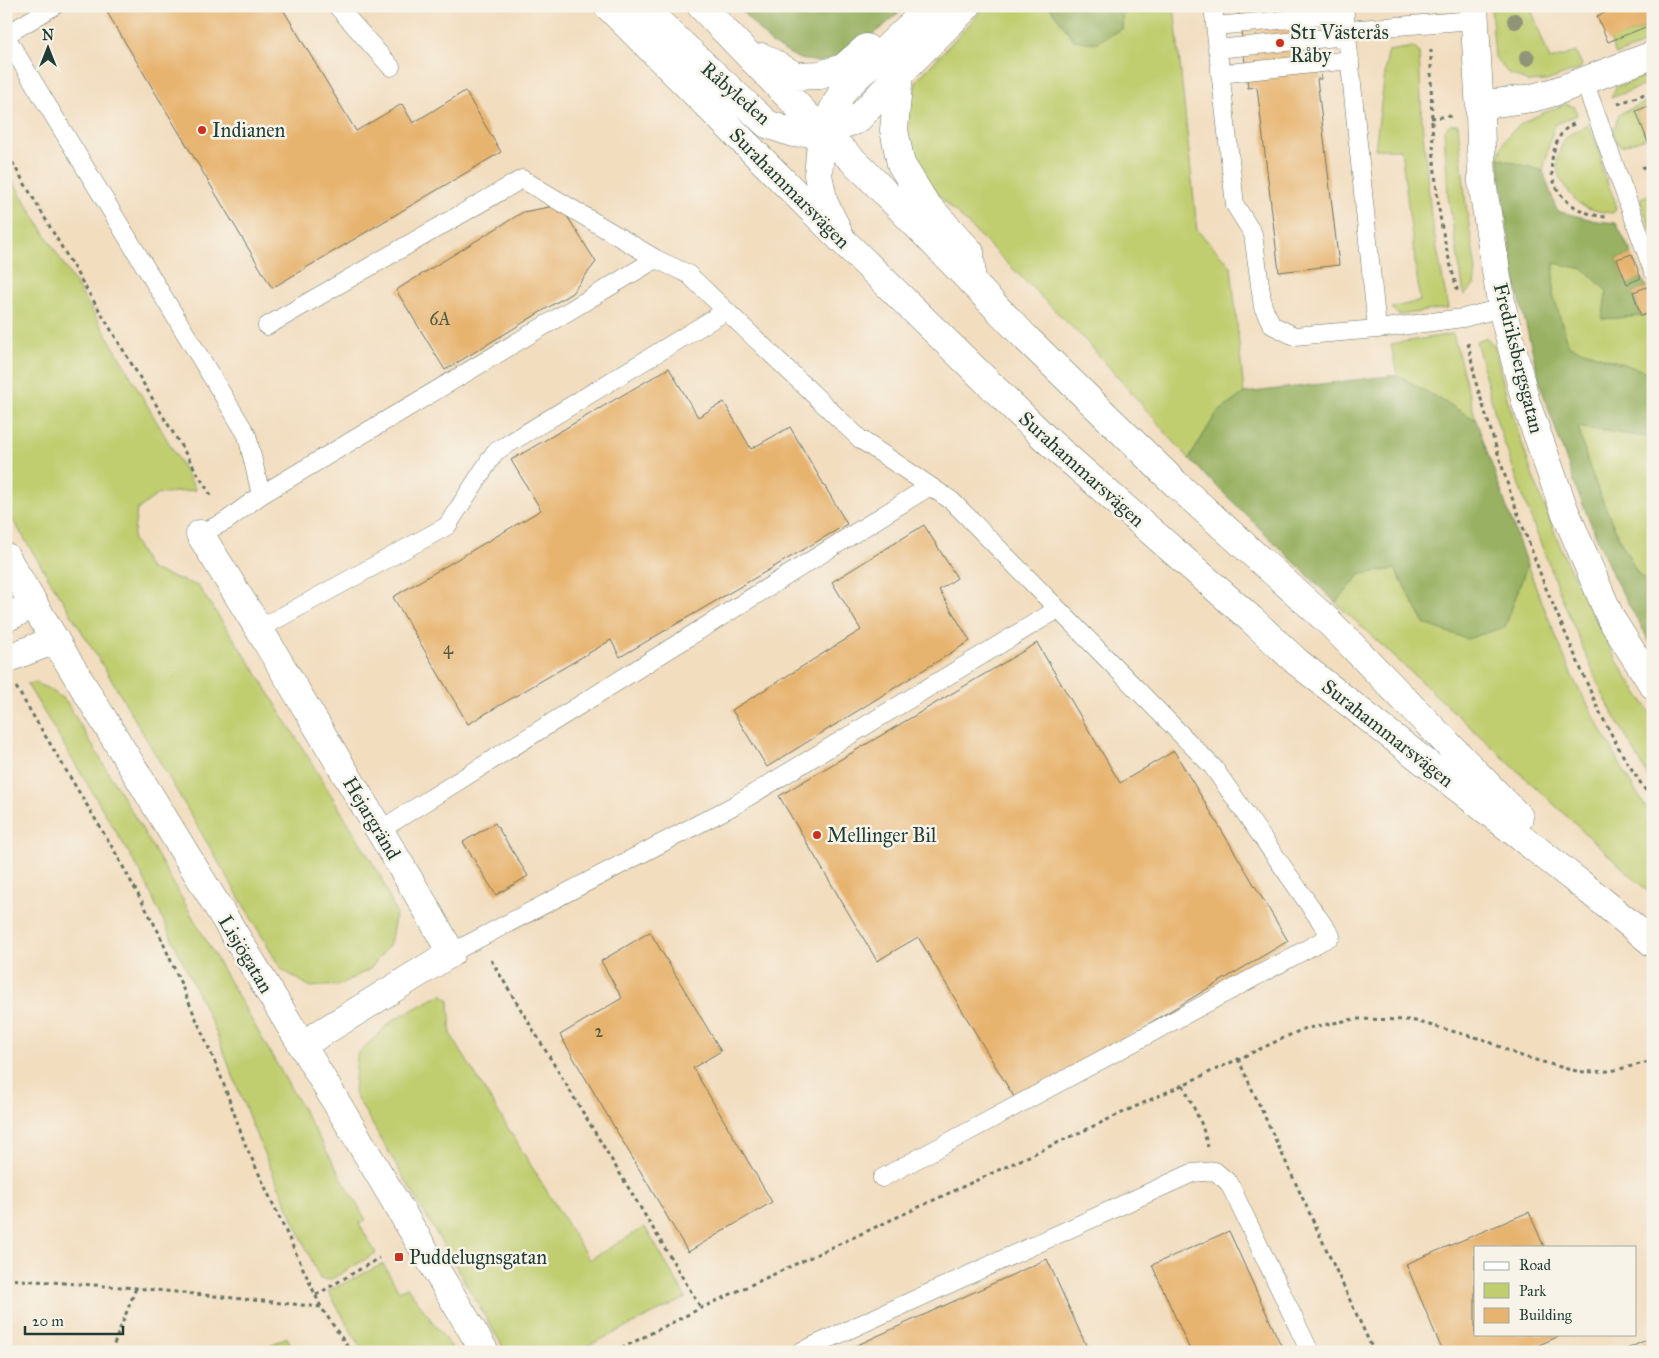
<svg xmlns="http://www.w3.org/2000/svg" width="1659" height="1358" viewBox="0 0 1659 1358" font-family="'IM FELL Great Primer',serif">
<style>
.green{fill:#c0ce70;stroke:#708652}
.forest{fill:#98b162;stroke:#5c774b}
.building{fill:#e7b46f}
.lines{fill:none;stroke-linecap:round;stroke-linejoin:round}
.service-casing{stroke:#697565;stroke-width:19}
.minor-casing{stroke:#697565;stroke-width:29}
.tertiary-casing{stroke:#697565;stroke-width:29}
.secondary-casing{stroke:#697565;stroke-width:29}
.path{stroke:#697565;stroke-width:3;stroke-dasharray:4 4;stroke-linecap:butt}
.service{stroke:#fff;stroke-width:18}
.minor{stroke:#fff;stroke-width:28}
.tertiary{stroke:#fff;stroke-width:28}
.secondary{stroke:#fff;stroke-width:28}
.tree{fill:#909579}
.poi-dot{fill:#c8321e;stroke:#f7f3e8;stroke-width:2}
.labels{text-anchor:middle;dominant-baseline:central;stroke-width:5;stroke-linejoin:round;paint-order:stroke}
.number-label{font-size:18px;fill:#515b43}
.poi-label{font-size:20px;fill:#1f3d34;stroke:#f7f3e8;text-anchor:start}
.street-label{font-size:20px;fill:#1f3d34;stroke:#f7f3e8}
</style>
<rect width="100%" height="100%" fill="#f7f3e8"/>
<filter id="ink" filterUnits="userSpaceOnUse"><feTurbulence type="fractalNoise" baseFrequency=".02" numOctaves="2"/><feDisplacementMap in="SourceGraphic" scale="10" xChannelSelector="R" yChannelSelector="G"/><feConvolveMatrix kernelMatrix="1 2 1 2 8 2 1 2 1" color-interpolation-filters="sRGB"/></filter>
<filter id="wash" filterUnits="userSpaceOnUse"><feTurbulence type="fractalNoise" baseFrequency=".0096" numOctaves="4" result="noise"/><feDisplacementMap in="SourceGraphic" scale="20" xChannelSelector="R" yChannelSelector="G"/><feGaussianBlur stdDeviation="1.12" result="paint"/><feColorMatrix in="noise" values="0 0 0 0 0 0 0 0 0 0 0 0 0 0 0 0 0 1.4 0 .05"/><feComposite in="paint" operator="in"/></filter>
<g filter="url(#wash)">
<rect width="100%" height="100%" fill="#f2ddbf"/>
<path class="green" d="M986,6H1049L1074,40L1122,29L1123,6H1174L1197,230L1231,266L1244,393L1216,414L1189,459L1087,342L918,175L904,129L917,80Z
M1491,6H1530L1550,60L1576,52L1582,65L1580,69L1546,81L1528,82L1508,73L1495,57Z
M1653,25V40L1616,55L1610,40Z
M1413,47L1419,52L1422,121L1431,216L1448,308L1398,315L1391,308L1420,301L1401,149H1375L1388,51Z
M1653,73V82L1611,98L1616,87Z
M1653,99V104L1636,111L1646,138L1622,146L1618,144L1613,131L1619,114Z
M1565,104L1575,107L1577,115L1554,125L1543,171L1498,158C1500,152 1502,145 1505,140C1518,120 1545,113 1565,104Z
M1450,124H1458L1466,205L1476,271L1474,286L1464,295L1448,195L1444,130Z
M1588,125L1600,151L1602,170L1615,201L1616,209L1613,213C1602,212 1589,210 1580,204C1573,199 1559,180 1558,172C1555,161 1560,143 1568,136C1573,131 1582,129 1588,125Z
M6,174L12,180L108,337L196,490L158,494L137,510L133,539L150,569L198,586L255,670L380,875L396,913L390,944L370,969L340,985L311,987L281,969L113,682L6,509Z
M1653,194V230L1650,228L1640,201L1642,197Z
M1554,262L1584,269L1607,291L1602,319L1641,316L1653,312V374L1569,346L1553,295Z
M1453,334L1476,420L1397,375L1391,344Z
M1485,338L1494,345L1507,398L1533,477L1566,561L1617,661L1653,717V785L1603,695L1563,601L1527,508L1498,425L1476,341Z
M1578,427L1653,438V586L1638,574L1620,540L1599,493L1587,460Z
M1527,565L1572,676L1631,784L1653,818V896L1336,603L1361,574L1395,569L1425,624L1505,627Z
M36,683L51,690L66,701L148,839L366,1220L359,1224L376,1253L330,1280L320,1279L258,1140L215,1030L141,873L27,684Z
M442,994L449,1000L451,1035L589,1260L645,1227L686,1298L575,1352H506L354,1093L357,1054L393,1020Z
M383,1264L399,1291L407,1287L455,1352H363L328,1291Z
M287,1337L294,1352H255Z"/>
<path class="forest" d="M737,6H906L886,24L847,54L820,62L799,59L771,43Z
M1049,6H1123L1122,29L1095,43L1074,40Z
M1498,158L1543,171L1557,211L1597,221L1616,223L1632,254L1617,259L1627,283L1641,278L1647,287L1633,292L1641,316L1602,319L1607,291L1584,269L1554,263L1553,295L1569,346L1653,374V438L1578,427L1587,460L1599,493L1620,540L1638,574L1653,586V648L1613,576L1577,491L1542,390L1514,277Z
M1397,375L1476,420L1527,565L1505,627L1467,639L1425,624L1395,569L1361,574L1336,603L1189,459L1216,414L1244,393Z"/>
<g id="blocks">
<path class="building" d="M116,6H281L356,131L402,104L413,123L465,91L501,152L272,288L107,12Z
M1238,6H1312L1321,79H1317L1339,265L1279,272L1257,87L1248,88Z
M1622,6H1649L1653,15V24L1608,42L1597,16Z
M1653,104V155L1636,111Z
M560,205L596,262L572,293L445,370L396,290L523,212Z
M1632,254L1641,278L1627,284L1617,259Z
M1647,287L1653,302V312L1641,316L1633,292Z
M669,368L698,417L724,402L751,449L790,427L847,524L620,657L611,640L468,724L393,597L541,510L511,460Z
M924,525L957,578L939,590L970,641L767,767L732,710L861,630L832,582Z
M1037,643L1120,783L1174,751L1288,941L1017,1102L918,937L877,961L779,796Z
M495,823L528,876L496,895L463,842Z
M650,932L721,1051L693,1068L772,1202L688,1252L560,1035L622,998L601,961Z
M1529,1212L1544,1247H1475V1334H1564L1523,1352H1443L1406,1264Z
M1229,1231L1284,1352H1191L1152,1265Z
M1047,1259L1089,1352H842Z
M1653,1337V1352H1620Z"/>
</g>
</g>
<g filter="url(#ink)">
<use href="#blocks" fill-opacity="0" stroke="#697565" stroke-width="1"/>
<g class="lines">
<g class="service-casing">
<path id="service" d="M337,6L391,67
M1213,6L1235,205L1253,234L1263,307L1272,325L1294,336L1377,329L1463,318L1502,308
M1344,6L1377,329
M1215,26L1345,14
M1347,30L1474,20
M6,35L54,6
M6,37L247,435L261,495L226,521L200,534
M1217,49L1347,36
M1220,74L1350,60
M1584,81L1653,271
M267,326L522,179L656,259
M261,495L656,259L688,274L860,439L952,501L1058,609
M259,629L447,526L495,452L726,311
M380,830L930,486
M451,953L733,806L1058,609L1213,767L1331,936L882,1178
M800,1352L1192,1173L1215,1171L1229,1183L1310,1352"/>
</g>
<g class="minor-casing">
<path id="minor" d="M1474,6L1480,112L1482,182L1502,308L1526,403L1564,509L1611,619L1653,685
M1480,105L1532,98L1554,92L1653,55
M200,534L259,629L426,908L451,953L302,1045
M6,618L34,604
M6,659L55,640"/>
</g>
<g class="tertiary-casing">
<path id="tertiary" d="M6,557L55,640L302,1045L485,1352"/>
</g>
<g class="secondary-casing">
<path id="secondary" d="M608,6L843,241L1045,438L1251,619L1297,662L1591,892L1653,943
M701,6L822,131L866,173L1027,339L1176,484L1330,623L1519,817
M612,10L655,19L767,124L793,133L822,131L857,120L899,74L967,6
M762,57L795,76L820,75L843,68L866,48
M899,74L894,130L901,164L925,203L970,252L972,282
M837,229L824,203L818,175L822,131L844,89L931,6"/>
</g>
<path class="path" d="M1431,49C1431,107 1432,165 1441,222C1445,246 1452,270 1458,293
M1618,104L1653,91
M1431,118L1451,116
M1574,124C1563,128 1559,137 1555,147C1542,186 1568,213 1606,217
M6,158L11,160L78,275L213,499
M1642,168L1653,164
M1468,343L1476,383L1511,495L1545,586L1599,711L1622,754L1653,802
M16,687L115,852L158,931L220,1074L245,1144L321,1307L351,1352
M491,960L701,1308
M1238,1059L1374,1352
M1183,1085L1202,1125L1208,1147
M6,1279L136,1288L321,1307
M316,1295L379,1258
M111,1352L136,1288
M614,1352L701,1308L1303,1029L1354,1019L1411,1020L1485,1040L1518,1055L1571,1070L1584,1072L1611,1071L1653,1061"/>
<use href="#service" class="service"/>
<use href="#minor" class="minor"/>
<use href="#tertiary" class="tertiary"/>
<use href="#secondary" class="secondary"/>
</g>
<g class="tree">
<circle cx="1515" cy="21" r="8"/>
<circle cx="1527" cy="58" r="8"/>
</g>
</g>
<g class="poi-dot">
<circle cx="1280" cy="43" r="5"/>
<circle cx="202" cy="130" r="5"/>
<circle cx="817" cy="835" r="5"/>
<rect x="394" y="1252" width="10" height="10" rx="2.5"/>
</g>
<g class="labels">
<g class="number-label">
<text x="440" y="319">6A</text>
<text x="448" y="648">4</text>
<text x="599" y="1031">2</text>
</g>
<g class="poi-label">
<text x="1290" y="32">St1 Västerås<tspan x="1290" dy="23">Råby</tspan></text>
<text x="212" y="130">Indianen</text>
<text x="827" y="835">Mellinger Bil</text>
<text x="409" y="1257">Puddelugnsgatan</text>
</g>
<g class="street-label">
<text transform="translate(736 93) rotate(41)">Råbyleden</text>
<text transform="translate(790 188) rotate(45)">Surahammarsvägen</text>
<text transform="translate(1519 358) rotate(76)">Fredriksbergsgatan</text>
<text transform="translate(1082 469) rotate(42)">Surahammarsvägen</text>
<text transform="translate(1388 733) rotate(38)">Surahammarsvägen</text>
<text transform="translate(372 818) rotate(59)">Hejargränd</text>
<text transform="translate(246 954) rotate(59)">Lisjögatan</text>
</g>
</g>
<rect width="1659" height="1358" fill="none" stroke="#f7f3e8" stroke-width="25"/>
<rect x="1474" y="1246" width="162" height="90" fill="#f7f3e8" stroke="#a1aaa0"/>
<rect x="1484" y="1262" width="25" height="8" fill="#ffffff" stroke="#a1aaa0"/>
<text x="1519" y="1270" font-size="15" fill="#1f3d34">Road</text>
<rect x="1484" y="1283" width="25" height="15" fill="#c0ce70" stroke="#a1aaa0"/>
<text x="1519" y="1296" font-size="15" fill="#1f3d34">Park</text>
<rect x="1484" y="1308" width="25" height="15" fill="#e7b46f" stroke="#a1aaa0"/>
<text x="1519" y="1320" font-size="15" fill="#1f3d34">Building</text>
<g transform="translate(48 48)" stroke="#f7f3e8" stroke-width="4" paint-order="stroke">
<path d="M0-4L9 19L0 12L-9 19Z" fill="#1f3d34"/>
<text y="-8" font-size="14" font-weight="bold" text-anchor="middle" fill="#1f3d34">N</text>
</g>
<path d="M25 1326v8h98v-8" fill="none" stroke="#1f3d34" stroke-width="2.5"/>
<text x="32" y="1326" font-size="15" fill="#1f3d34" stroke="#f7f3e8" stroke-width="4" paint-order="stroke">20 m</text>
</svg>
